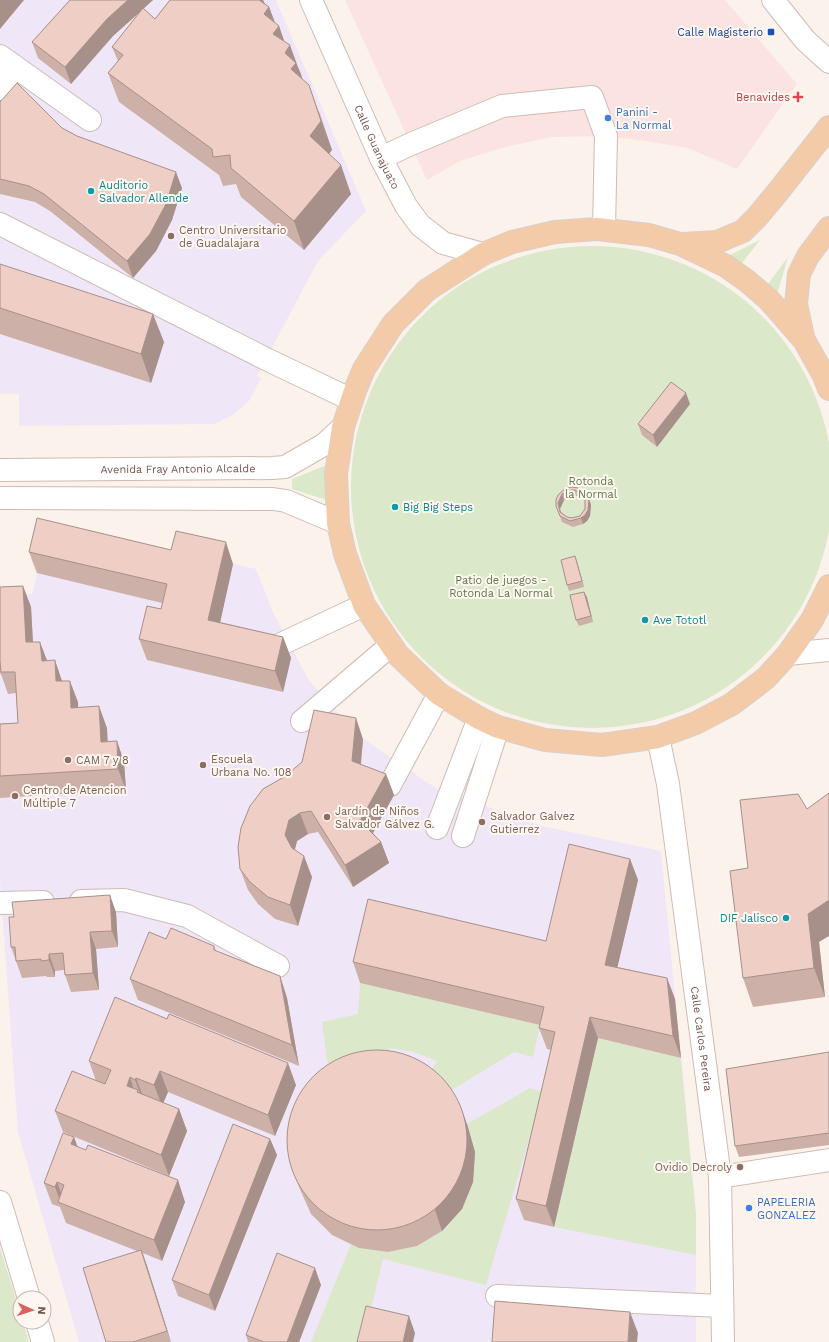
<svg xmlns="http://www.w3.org/2000/svg" width="829" height="1342" viewBox="0 0 829 1342" font-family="'Work Sans',sans-serif">
<style>
.commercial{fill:#fae3e0}
.education{fill:#efe7f8}
.green{fill:#dbe8ca}
.lines{fill:none;stroke-linecap:round;stroke-linejoin:round}
.minor-casing{stroke:#cfbbb3;stroke-width:24}
.major-casing{stroke:#d8d0ce;stroke-width:24}
.minor{stroke:#fff;stroke-width:22}
.major{stroke:#f4cba9;stroke-width:22}
.wall{fill:#cdb1a9;fill-rule:evenodd}
.shaded-wall{fill:#a7908a}
.building{fill:#eecec5;stroke:#a7908a;fill-rule:evenodd}
.transit-dot{fill:#1a4fb4;stroke:#fef7f1;stroke-width:1.5}
.health-dot{fill:#e0444e;stroke:#fef7f1;stroke-width:1.5}
.shop-dot{fill:#3f7fe0;stroke:#fef7f1;stroke-width:1.5}
.culture-dot{fill:#0f9aa8;stroke:#fef7f1;stroke-width:1.5}
.education-dot{fill:#8d6e63;stroke:#fef7f1;stroke-width:1.5}
.labels{text-anchor:middle;dominant-baseline:central;stroke-width:4;stroke-linejoin:round;paint-order:stroke}
.transit-label{font-size:11px;fill:#164399;stroke:#fef7f1;text-anchor:end}
.health-label{font-size:11px;fill:#be3a42;stroke:#fef7f1;text-anchor:end}
.shop-label{font-size:11px;fill:#366cbe;stroke:#fef7f1;text-anchor:start}
.street-label{font-size:11px;fill:#75564f;stroke:#fef7f1}
.culture-label{font-size:11px;fill:#0d838f;stroke:#fef7f1;text-anchor:start}
.education-label{font-size:11px;fill:#785e54;stroke:#fef7f1;text-anchor:start}
.park-label{font-size:11px;fill:#5f7948;stroke:#fef7f1}
</style>
<rect width="100%" height="100%" fill="#fbf2eb"/>
<path class="commercial" d="M345,0H725L797,84L737,169L688,148L646,141L606,136L552,137L505,147L460,161L427,180Z"/>
<path class="education" d="M0,0H276L366,211L318,261L257,376L261,378L249,401L233,415L215,424L19,426V394H0Z
M45,540L183,552L256,569L273,612L308,679L354,732L437,789L542,826L661,851L696,1215V1342H79L18,1132L0,881V595L32,594Z"/>
<path class="green" d="M760,240L738,268L728,256Z
M351 487a241 241 0 1 1 482 0a241 241 0 1 1-482 0Z
M788,257L776,298L765,288Z
M327,465V500L292,489V479Z
M360,983L540,1025L533,1057L514,1052L445,1094L426,1080L437,1061L414,1052L390,1048L387,1071L339,1083L327,1060L322,1022L358,1014Z
M598,1038L681,1058L696,1215V1255L554,1227Z
M530,1088L543,1092L486,1285L383,1259L363,1342H311L351,1244L359,1248L388,1252L417,1246L442,1231L475,1152L467,1124Z
M0,1248L20,1312V1322H23L29,1342H0Z"/>
<g class="lines">
<g class="minor-casing">
<g id="minor">
<path id="s1" d="M311,0L381,158L406,206L420,225L443,243L483,254"/>
<path d="M773,0L805,40L829,62"/>
<path d="M0,56L90,120"/>
<path d="M0,89L14,66"/>
<path d="M381,158L411,144L502,106L592,97L606,136L604,229"/>
<path d="M0,224L266,359L352,400"/>
<path id="s2" d="M0,470L272,468L285,467L325,444L343,427"/>
<path d="M0,498L273,499L286,501L338,523"/>
<path d="M279,645L364,605"/>
<path d="M788,654L829,650"/>
<path d="M302,721L391,645"/>
<path id="s3" d="M658,737L668,784L720,1177L723,1342"/>
<path d="M390,785L439,694"/>
<path d="M437,828L479,718"/>
<path d="M463,836L498,727"/>
<path d="M81,901L124,900L187,916L278,966"/>
<path d="M0,903L43,902"/>
<path d="M720,1177L829,1160"/>
<path d="M0,1202L29,1298"/>
<path d="M497,1296L722,1306"/>
<path d="M37,1322L43,1342"/>
</g>
</g>
<g class="major-casing">
<path id="major" d="M682,244L717,242L743,231L757,217L777,193L829,127
M803,337L796,304L799,274L808,256L829,228
M829,389L824,376L804,340L769,300L747,281L726,266L680,244L649,235L597,229L555,232L512,242L483,254L427,290L393,324L364,369L356,388L343,427L336,474L338,523L345,554L364,605L398,655L439,694L479,718L498,727L545,740L602,745L658,737L696,723L732,704L766,678L788,654L812,620L829,586"/>
</g>
<use href="#minor" class="minor"/>
<use href="#major" class="major"/>
</g>
<path class="wall" d="M70,0H153L143,9L155,19L170,0H263L265,4L269,7L275,23L279,26L284,41L301,73L302,78L320,114L332,150L329,154L351,194L304,250L241,197L236,184L223,186L219,175L119,102L108,73L118,61L112,47L139,13L113,36L71,84L38,58L32,42Z
M0,102L62,128L77,136L182,188L172,220L156,251L133,278L50,211L35,202L0,194Z
M0,264L164,342L151,383L0,334Z
M690,404L657,447L642,435L638,424Z
M572,487L589,499L591,505L590,516L587,521L583,524L573,527L562,522L556,506L558,495ZM573,496H577L585,501V509L580,516L571,518L567,517L561,512L560,509L564,500Z
M171,550L233,564L220,622L283,637L291,658L283,692L147,660L139,639L161,609L162,603L37,573L29,552Z
M577,562L584,587L569,591L567,585Z
M23,586L31,607L33,642L47,660L78,702V708L107,728V741H117L124,762L126,790L0,798V724L18,723L16,693L8,694L1,674H0V587Z
M584,592L593,622L579,626L576,620Z
M363,739L361,765L386,774L394,795L373,833L381,842L389,863L353,887L318,832L308,834L297,841L295,850L312,877L298,926L275,919L258,904L248,890L240,869Z
M807,809L819,942L825,997L753,1007L743,978L748,868Z
M630,859L638,880L617,967L667,978L675,999L681,1058L598,1038L554,1227L524,1220L516,1199L551,1050L547,1049L539,1028L540,1025L360,983L353,962L546,941Z
M116,912L118,947L96,949L99,990L71,992L65,975L64,970L55,971V977H47L46,976L22,978L11,947Z
M166,939L214,946L216,951L280,976L287,998L299,1066L138,1000L130,979Z
M829,1052V1145L739,1157L735,1146Z
M89,1061L296,1085L275,1136L168,1092L163,1103L179,1109L187,1131L169,1176L63,1132L55,1111L96,1081Z
M467,1124L475,1152L473,1182L462,1209L442,1231L417,1246L388,1252L359,1248L332,1235L311,1214L299,1187L291,1166Z
M74,1137L77,1147L185,1202L162,1261L143,1253L147,1266L171,1342H106L137,1251L66,1223L60,1207L52,1204L44,1183Z
M270,1139L277,1155L215,1311L178,1296L172,1280Z
M321,1285L299,1342H248L246,1335Z"/>
<path class="shaded-wall" d="M0,0H24L0,29Z
M128,0H153L113,36L71,84L65,67L107,19Z
M254,0H263L267,9L269,7L277,28L279,26L287,49L290,45L307,92L302,98Z
M309,85L332,150L320,165L310,136Z
M341,165L351,194L304,250L294,221Z
M176,172L182,188L172,220L156,251L133,278L127,261Z
M153,314L164,342L151,383L141,354Z
M686,393L690,404L657,447L653,435Z
M562,494L564,500L560,509L562,517L558,503Z
M589,499L591,505L590,516L587,521L583,524L581,518L585,515Z
M226,542L233,564L216,641L208,620Z
M575,556L577,562L584,587L582,581Z
M23,586L31,607L34,663L26,642Z
M584,592L587,597L593,622L591,616Z
M283,637L291,658L283,692L275,671Z
M40,642L48,663L42,661Z
M55,660L62,681H56Z
M70,681L78,702L79,729L71,708Z
M99,706L107,728L109,763L101,742Z
M356,718L363,739L359,782L352,761Z
M117,741L124,762L126,790L118,769Z
M386,774L394,795L368,842L360,821Z
M300,813L308,834L297,841L293,856L285,835L289,820Z
M381,842L389,863L353,887L345,865Z
M304,856L312,877L298,926L290,905Z
M630,859L638,880L613,986L605,965Z
M110,895L116,912L118,947L112,931Z
M829,900V936L819,942L825,997L814,968L808,914Z
M90,932L96,949L99,990L93,973Z
M49,954L55,971V977L49,960Z
M280,976L287,998L299,1066L292,1045Z
M667,978L675,999L681,1058L673,1036Z
M590,1017L598,1038L554,1227L546,1206Z
M288,1063L296,1085L275,1136L268,1115Z
M160,1071L168,1092L162,1106L154,1085Z
M130,1077L137,1099L127,1086Z
M136,1078L144,1099L143,1101L135,1080Z
M459,1102L467,1124L475,1152L473,1182L462,1209L442,1231L435,1210Z
M179,1109L187,1131L169,1176L161,1155Z
M74,1137L82,1159L71,1144Z
M270,1139L277,1155L215,1311L209,1295Z
M178,1180L185,1202L162,1261L154,1240Z
M57,1182L65,1203H61L55,1187Z
M141,1250L147,1266L171,1342L167,1331Z
M315,1268L321,1285L299,1342H287Z
M630,1312L638,1333L637,1342H628Z
M409,1316L415,1333L413,1342H403Z"/>
<path class="building" d="M70,0H128L107,19L65,67L32,42Z
M170,0H259L269,7L264,14L279,26L273,34L290,45L285,53L296,63L291,69L309,85L321,121L310,136L341,165L294,221L231,168L230,155L213,157L212,149L108,73L123,55L112,47L143,8L155,19Z
M17,83L62,128L77,136L176,172L166,204L150,234L127,261L44,194L29,186L0,179V102Z
M0,264L153,314L141,354L0,308Z
M671,382L686,393L653,435L638,424Z
M572,487L578,488L586,494L589,499L588,510L585,515L581,518L570,521L560,516L556,506V500L558,495L566,488ZM571,490H575L583,495L585,500V509L580,516L571,518L567,517L560,512L558,503L562,494Z
M37,518L171,550L176,531L226,542L208,620L283,637L275,671L139,639L147,606L161,609L167,584L29,552Z
M575,556L582,581L567,585L561,560Z
M23,586L26,642H40L42,661L55,660L56,681H70L71,708L99,706L101,742L117,741L118,769L0,776V724L18,723L15,672H1L0,661V587Z
M584,592L591,616L576,620L570,595Z
M314,710L356,718L352,761L386,774L360,821L381,842L345,865L311,811L300,813L289,820L285,835L292,848L304,856L290,905L268,897L250,882L240,869L238,847L241,828L250,806L263,789L284,777L302,762Z
M829,793V900L808,914L814,968L743,978L730,871L748,868L740,800L798,794L807,809Z
M569,844L630,859L605,965L667,978L673,1036L590,1017L546,1206L516,1199L555,1032L539,1028L544,1007L353,962L368,899L546,941Z
M110,895L112,931L90,932L93,973L65,975L63,953L49,954V960L41,961V959L16,961L15,947H11L9,917H14L12,902Z
M171,928L214,946V950L280,976L292,1045L130,979L149,932L166,939Z
M115,997L167,1019L169,1014L288,1063L268,1115L160,1071L154,1085L136,1078L135,1080L130,1077L127,1086L138,1090L137,1092L179,1109L161,1155L55,1111L72,1071L105,1084L111,1070L89,1061Z
M287 1140a90 90 0 1 1 180 0a90 90 0 1 1-180 0Z
M829,1052V1133L735,1146L726,1069Z
M233,1124L270,1139L209,1295L172,1280Z
M63,1133L74,1137L71,1144L86,1150L88,1145L178,1180L154,1240L58,1202L64,1185L57,1182L55,1187L44,1183Z
M141,1250L167,1331L133,1342H106L83,1268Z
M277,1253L315,1268L287,1342H264L246,1335Z
M495,1301L630,1312L628,1342H492Z
M366,1306L409,1316L403,1342H357Z"/>
<rect class="transit-dot" x="767" y="28" width="8" height="8" rx="2"/>
<path class="health-dot" d="M796 91h4v4h4v4h-4v4h-4v-4h-4v-4h4z"/>
<g class="shop-dot">
<circle cx="608" cy="118" r="4"/>
<circle cx="749" cy="1208" r="4"/>
</g>
<g class="culture-dot">
<circle cx="91" cy="191" r="4"/>
<circle cx="395" cy="507" r="4"/>
<circle cx="645" cy="620" r="4"/>
<circle cx="786" cy="918" r="4"/>
</g>
<g class="education-dot">
<circle cx="171" cy="236" r="4"/>
<circle cx="68" cy="760" r="4"/>
<circle cx="203" cy="765" r="4"/>
<circle cx="15" cy="796" r="4"/>
<circle cx="327" cy="817" r="4"/>
<circle cx="482" cy="822" r="4"/>
<circle cx="740" cy="1167" r="4"/>
</g>
<g class="labels">
<g class="transit-label">
<text x="763" y="32">Calle Magisterio</text>
</g>
<g class="health-label">
<text x="790" y="97">Benavides</text>
</g>
<g class="shop-label">
<text x="616" y="112">Panini -<tspan x="616" dy="13">La Normal</tspan></text>
<text x="757" y="1202">PAPELERIA<tspan x="757" dy="13">GONZALEZ</tspan></text>
</g>
<g class="street-label">
<text stroke="none"><textPath href="#s1" startOffset="161">Calle Guanajuato</textPath></text>
<text stroke="none"><textPath href="#s2" startOffset="178">Avenida Fray Antonio Alcalde</textPath></text>
<text stroke="none"><textPath href="#s3" startOffset="305">Calle Carlos Pereira</textPath></text>
</g>
<g class="culture-label">
<text x="99" y="185">Auditorio<tspan x="99" dy="13">Salvador Allende</tspan></text>
<text x="403" y="507">Big Big Steps</text>
<text x="653" y="620">Ave Tototl</text>
<text x="778" y="918" text-anchor="end">DIF Jalisco</text>
</g>
<g class="education-label">
<text x="179" y="230">Centro Universitario<tspan x="179" dy="13">de Guadalajara</tspan></text>
<text x="211" y="759">Escuela<tspan x="211" dy="13">Urbana No. 108</tspan></text>
<text x="76" y="760">CAM 7 y 8</text>
<text x="23" y="790">Centro de Atencion<tspan x="23" dy="13">Múltiple 7</tspan></text>
<text x="335" y="811">Jardín de Niños<tspan x="335" dy="13">Salvador Gálvez G.</tspan></text>
<text x="490" y="816">Salvador Galvez<tspan x="490" dy="13">Gutierrez</tspan></text>
<text x="732" y="1167" text-anchor="end">Ovidio Decroly</text>
</g>
<g class="park-label">
<text x="591" y="481">Rotonda<tspan x="591" dy="13">la Normal</tspan></text>
<text x="501" y="580">Patio de juegos -<tspan x="501" dy="13">Rotonda La Normal</tspan></text>
</g>
</g>
<g transform="translate(32 1310) rotate(93)"><circle r="19" fill="#fef7f1" stroke="#c7b7b0"/>
<path d="M0-3L7 15L0 10L-7 15Z" fill="#da625b"/>
<text y="-6" font-size="11" font-weight="bold" text-anchor="middle" fill="#75564f">N</text>
</g>
</svg>
